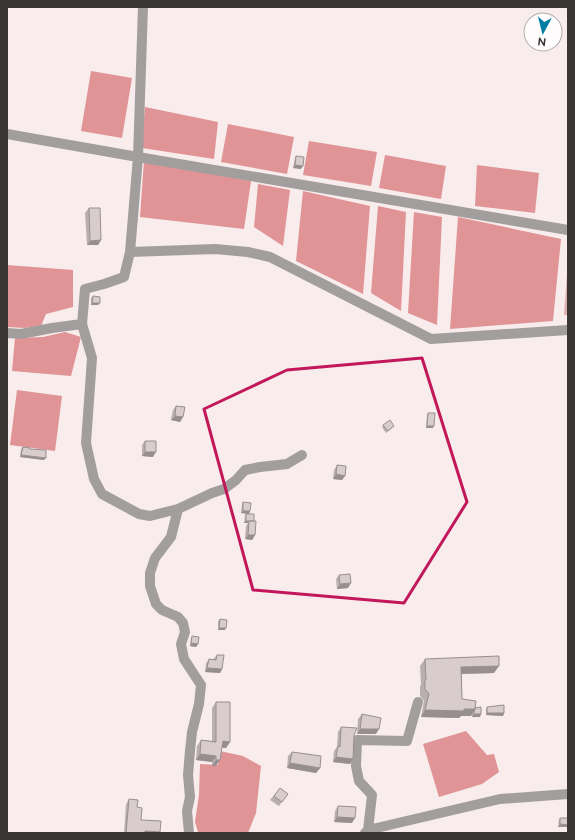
<svg xmlns="http://www.w3.org/2000/svg" width="575" height="840" viewBox="0 0 575 840" font-family="Raleway,sans-serif">
<style>
.green{fill:#e0adad}
.water{fill:#e09495}
.lines{fill:none;stroke-linecap:round;stroke-linejoin:round}
.minor{stroke:#a39e9e;stroke-width:10}
.wall{fill:#baafaf}
.shaded-wall{fill:#978f8f}
.building{fill:#d8cccc;stroke:#978f8f}
.marked{fill:none;stroke:#c2185b;stroke-width:3;stroke-linejoin:round}
</style>
<rect width="100%" height="100%" fill="#f8ecec"/>
<path class="green" d="M568,261V315H564Z"/>
<path class="water" d="M91,71L132,78L122,138L81,131Z
M145,107L218,122L214,159L142,148Z
M228,124L294,137L287,174L221,162Z
M309,141L377,152L371,186L303,175Z
M385,155L446,166L441,199L379,188Z
M144,161L251,181L244,229L140,217Z
M477,165L539,173L535,213L475,206Z
M258,184L290,190L283,246L254,227Z
M303,191L370,206L363,294L296,261Z
M378,206L406,212L401,311L371,293Z
M414,212L442,217L437,325L408,313Z
M458,217L561,239L553,321L450,329Z
M7,265L73,270V307L46,314L41,326L25,328L7,327Z
M65,332L81,337L71,376L12,371L15,338L43,337Z
M17,390L62,396L55,451L10,445Z
M466,731L487,755L494,754L499,772L482,784L439,797L423,744Z
M220,751L243,756L261,766L256,813L248,833H202L198,832L195,822L199,795L200,764L218,765Z"/>
<g class="lines">
<path class="minor" d="M143,7L138,157L568,230
M7,134L138,157L130,252
M82,324L85,289L104,284L124,277L130,252L215,249L248,252L270,257L431,339L568,330
M7,333L21,334L52,328L82,324L92,358L86,443L94,479L102,494L139,514L150,516L178,509L171,537L155,558L150,573V586L156,604L162,610L178,617L183,623L185,632L181,644L184,659L201,685L199,704L192,732L190,751L188,775L190,797L187,811L189,833
M178,509L212,493L224,489L236,480L245,470L260,467L287,464L302,455
M368,830L372,795L359,781L356,766L357,740L407,741L418,702
M365,833L368,830L500,799L568,794"/>
</g>
<path class="wall" d="M296,156L301,169L293,168L295,158Z
M89,208L101,240L98,245H87L85,213Z
M93,296L98,305H91V298Z
M176,406L183,417L180,422L171,420L173,410Z
M428,413L433,428H426L427,415Z
M383,425L394,426L392,428L386,433L382,427Z
M145,441L153,457L142,456V445Z
M23,447L44,460L20,457L21,449Z
M337,465L345,476L342,480L333,479L334,470Z
M243,502L250,511L249,514L241,513L242,504Z
M246,514L253,521L255,535L252,540L245,539L246,526L248,523H244L245,516Z
M339,575L348,588L337,589L336,579Z
M220,619L225,630H218V621Z
M192,636L198,644L196,647L190,646L191,638Z
M217,655L222,669L220,673L205,672L206,663L209,659L214,660V658Z
M425,659L494,673L462,674V699L475,708L480,717H472V714L471,716H461L459,718L421,717L424,701L420,696V686L421,685L420,666Z
M216,702L230,742L226,748H222L216,766H212V762L196,760L197,746L201,740L212,741V708Z
M487,707L504,713L503,716L486,715V709Z
M362,714L376,734H357L358,719Z
M341,727L354,735L353,759L350,764L333,762L334,751L337,747L338,732Z
M292,752L320,768L316,773L287,768L288,756Z
M280,788L288,794L279,806L270,800Z
M129,799L137,807L141,820L160,832L159,833H124L126,804Z
M338,806L352,823L334,822L335,811Z
M560,818H568V825L567,827H558L559,820Z"/>
<path class="shaded-wall" d="M295,165L303,166L301,169L293,168Z
M101,240L98,245H87L90,241Z
M92,303H100L98,305H91Z
M175,416L183,417L180,422L171,420Z
M427,426H434L433,428H426Z
M145,452H156L153,457L142,456Z
M21,455L46,458L44,460L20,457Z
M336,474L345,476L342,480L333,479Z
M243,511H250L249,514L241,513Z
M246,521H254H249L248,523H244Z
M248,535H255L252,540L245,539Z
M351,583L348,588L337,589L340,584Z
M219,628H226L225,630H218Z
M191,643L198,644L196,647L190,646Z
M499,666L494,673L457,674L461,667Z
M207,668L222,669L220,673L205,672Z
M464,709H475L471,716H461L459,718L421,717L425,710Z
M487,713H504L503,716L486,715Z
M474,714H481L480,717H472Z
M360,729H379L376,734H357Z
M223,741L230,742L226,748L219,747Z
M200,754L216,756L212,762L196,760Z
M336,757L353,759L350,764L333,762Z
M216,760H220L216,766H212Z
M290,763L320,768L316,773L287,768Z
M337,817L355,818L352,823L334,822Z
M560,824L568,825L567,827H558Z
M145,831L160,832L159,833H143Z"/>
<path class="building" d="M296,156L304,157L303,166L295,165Z
M89,208H100L101,240L90,241Z
M93,296L100,297V303H92Z
M176,406L185,407L183,417L175,416Z
M428,413H435L434,426H427Z
M390,420L394,426L388,431L383,425Z
M145,441H156V452H145Z
M23,447L30,448V449L46,450V458L21,455Z
M337,465L346,466L345,476L336,474Z
M243,502L251,503L250,511H243Z
M246,514H254V521H246Z
M249,521H256L255,535H248Z
M350,574L351,583L340,584L339,575Z
M220,619L227,620L226,628H219Z
M192,636L199,637L198,644L191,643Z
M217,655H224L222,669L207,668L209,659L216,660Z
M499,656V666L461,667L462,699L476,701L475,709H464V711L425,710L429,694L425,689V680H426L425,659Z
M216,702H230V742L223,741L220,760H216V756L200,754L201,740L216,742Z
M504,705V713H487V707Z
M481,707V714H474V712L475,709V708Z
M362,714L381,718L379,729H360Z
M341,727L357,728L354,735L353,759L336,757L338,746L340,747Z
M292,752L321,756L320,768L290,763Z
M280,788L288,794L282,802L274,796Z
M129,799L138,800L137,807L142,808L141,820L161,821L160,832L145,831V833H126Z
M338,806L356,807L355,818L337,817Z
M560,818H568V825L560,824Z"/>
<path class="marked" d="M422,358L467,502L404,603L253,590L204,409L287,370Z"/>
<rect width="575" height="840" fill="none" stroke="#3a3636" stroke-width="16"/>
<g transform="translate(543 32) rotate(187)"><circle r="19" fill="#fefcfc" stroke="#b0adad"/>
<path d="M0-3L7 15L0 10L-7 15Z" fill="#027ea4"/>
<text y="-6" font-size="11" font-weight="bold" text-anchor="middle" fill="#3a3636">N</text>
</g>
</svg>
